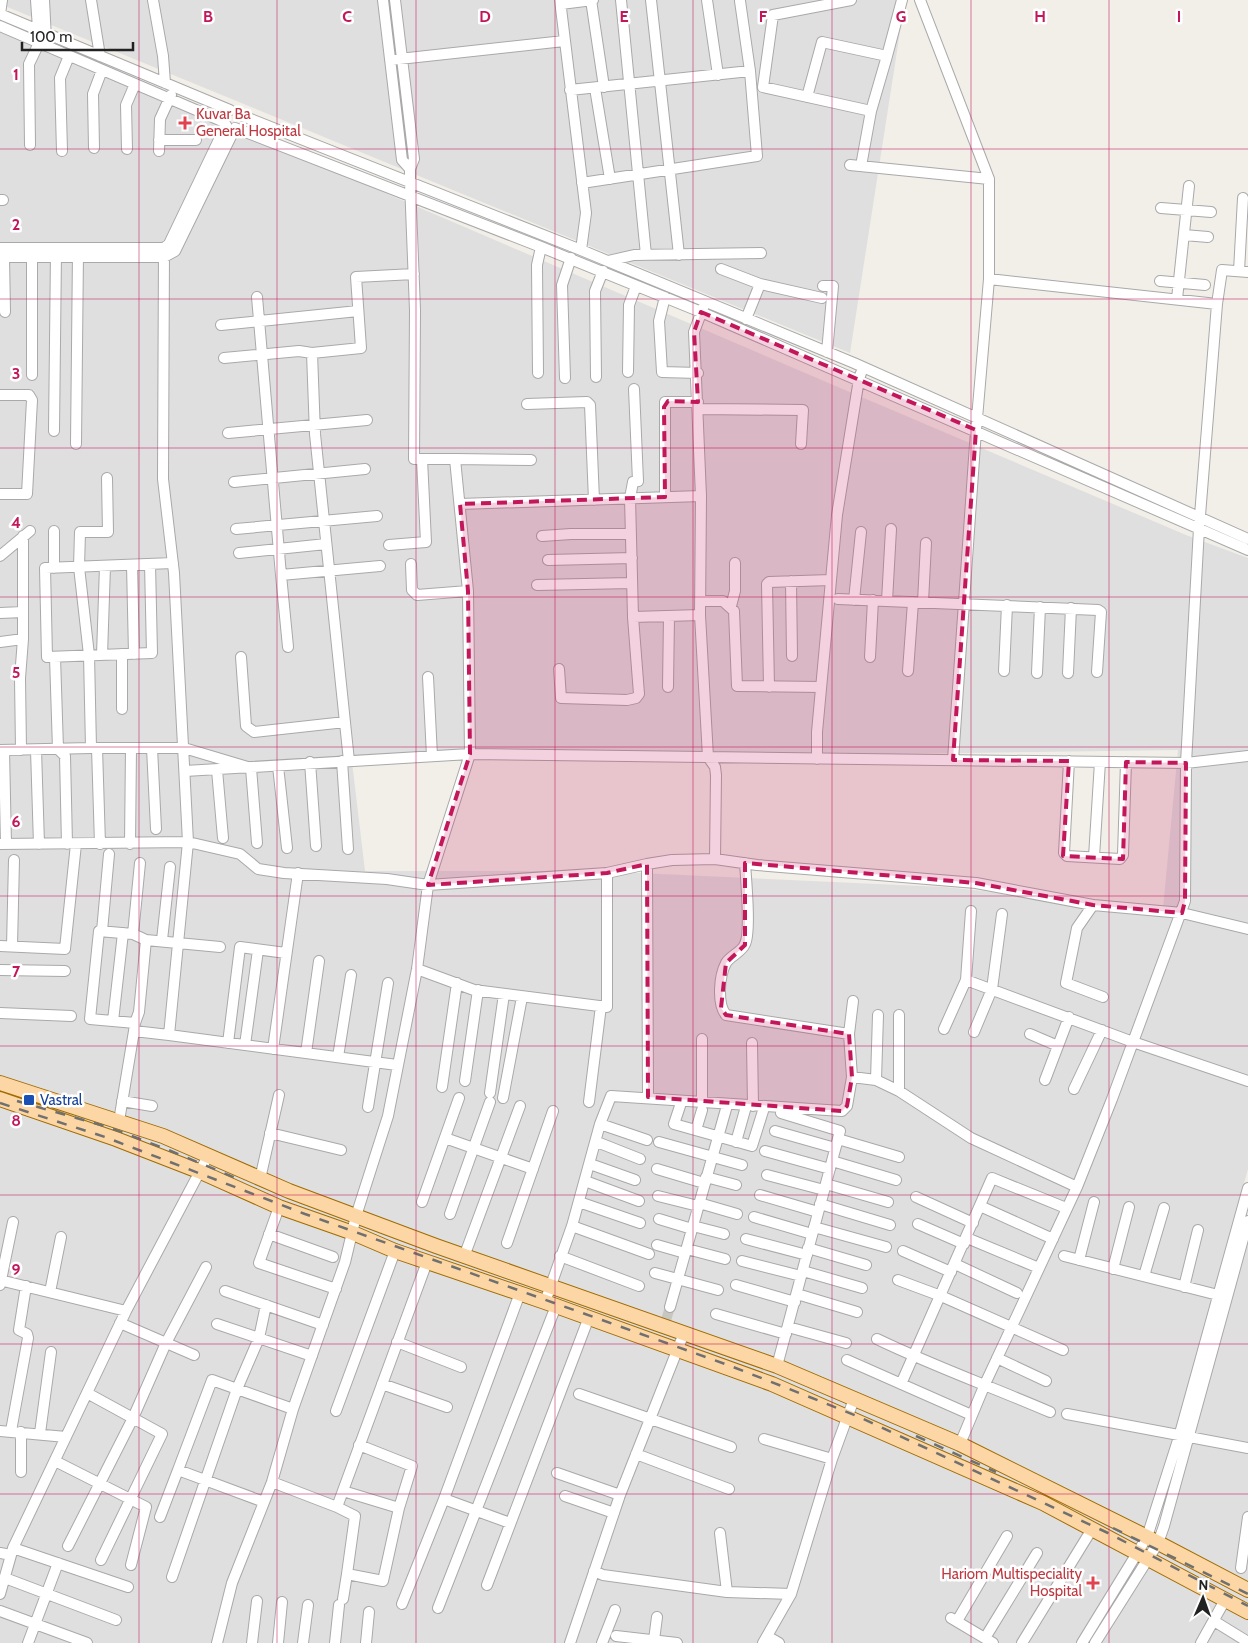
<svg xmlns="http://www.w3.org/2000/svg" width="1248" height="1643" viewBox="0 0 1248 1643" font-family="Cabin,sans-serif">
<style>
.residential{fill:#e0dfdf;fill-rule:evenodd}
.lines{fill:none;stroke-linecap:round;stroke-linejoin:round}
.minor-tunnel{stroke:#c8c6c1;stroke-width:10;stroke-dasharray:10 5;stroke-linecap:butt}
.minor-casing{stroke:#a9a9a9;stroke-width:12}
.major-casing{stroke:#a06b00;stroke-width:16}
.minor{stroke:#fff;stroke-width:10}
.major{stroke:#fcd6a4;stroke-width:14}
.rail{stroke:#707070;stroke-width:2.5;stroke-dasharray:10 10;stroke-linecap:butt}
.marked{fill:#c2185b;fill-opacity:0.2;stroke:#c2185b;stroke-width:4;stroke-dasharray:10 6;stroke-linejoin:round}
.grid{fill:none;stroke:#c2185b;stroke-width:1;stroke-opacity:0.55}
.health-dot{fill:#e0444e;stroke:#fff;stroke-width:2}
.transit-dot{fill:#1a4fb4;stroke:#fff;stroke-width:2}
.labels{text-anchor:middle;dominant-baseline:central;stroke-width:5;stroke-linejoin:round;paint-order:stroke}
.health-label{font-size:15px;fill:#be3a42;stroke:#fff;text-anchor:start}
.transit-label{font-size:15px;fill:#164399;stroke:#fff;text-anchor:start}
.grid-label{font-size:16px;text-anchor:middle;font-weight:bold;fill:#c2185b;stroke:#fff;stroke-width:5;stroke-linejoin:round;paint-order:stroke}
</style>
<rect width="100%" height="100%" fill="#f2efe9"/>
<path class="residential" d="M0,0H905L850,353L0,4Z
M0,28L852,393L1186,535L1248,558V1169L1141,1555L1086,1643H0ZM1178,750L1163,909L944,887L595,871H365L352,762Z
M1248,1216V1643H1101L1153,1560Z"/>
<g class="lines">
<path class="minor-tunnel" d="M666,1320L670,1307"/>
<g class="minor-casing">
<path id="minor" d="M44,0L46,39
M91,0L100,56
M153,0L163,56L165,83
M383,0L402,160L410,169
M395,0L414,159L410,169V182L415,310L414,459H455
M560,0L586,213L581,250
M591,0L604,87
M621,0L646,255
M651,0L679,255
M707,0L718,75
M920,0L989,179
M561,4L593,0
M0,14L230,110
M0,14L2,0
M0,26L224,122
M887,56L902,0
M390,60L564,41
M595,88L610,179
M570,90L750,71
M807,97L822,42L887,56L871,111L763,87L773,15L851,0
M243,116L581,250L854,363L1248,539
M159,140H196
M30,145L29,64L39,43L36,0
M94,148L93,94L102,70
M127,149L126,105L135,84
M62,151L60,78L69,56
M159,151L160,119L171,95
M850,165L989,179V279L976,430L953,760
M861,166L871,111
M582,183L757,156L750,71L740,1
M0,200H3
M1161,208L1211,212
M1184,235L1208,237
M0,248H164L169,244L226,125
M0,257H164L175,251L235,128L541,247L701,312L1248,550
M4,257L5,312
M608,261L634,255L761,253
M721,269L760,284
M1239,271L1243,198
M1160,281L1205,285
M823,286H833L827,352
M257,297L281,575
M665,297L659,321L662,372L698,373
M1177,299L1189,186
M1217,304L1222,270L1248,272
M703,308L694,332L701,496L700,615L708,757L715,767L716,775L715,859
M746,319L760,284L822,298
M221,325L358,311
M224,358L299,351L312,353
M628,372L629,305L636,286
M538,373L537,265L541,247
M32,375V257
M596,377L595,291L603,271
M565,378L562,285L571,258
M634,389L638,481L633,482L630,498L633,617L700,615
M0,395H29L32,400L27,494H0
M527,404L587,402L590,405L594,500
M699,409L803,410L801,444
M54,431L56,252
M228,433L367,420
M76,444L78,252
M234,482L365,469
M665,497V402H698
M460,504L701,496
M236,529L377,516
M54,531V568
M542,536L571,534H631
M389,545L426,542L422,459
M239,553L326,544
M0,556L30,531
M548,560L632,558
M150,564L152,653L47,657L45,568L173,563
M411,564L412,590L417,595L468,591
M132,565L134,654
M791,581L792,656
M537,585L632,583
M838,599L1098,610L1101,612L1097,672
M854,600L861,532
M700,601H723L734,611L737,686L821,687
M887,601L891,529
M923,602L926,543
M731,606L735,591V563
M0,613L23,612
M0,642L23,639
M288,647L281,575L380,566
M122,654V709
M102,655L105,566
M55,657L58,749
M241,657L246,726L254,732L345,722
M870,657L873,600
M559,669L561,698L627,700L636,698L639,694L633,617
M908,671L913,602
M1004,671L1007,605
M1037,673L1040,607
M1068,673L1071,608
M428,677L432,756
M668,687L669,616
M769,687L767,584L769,582L831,580
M91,748H184L251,768L257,843
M97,748L100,844
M152,748L156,829
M58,749L65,756L67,844
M0,750L91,748L89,655L79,567L80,532H108L107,478
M4,750L6,844
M21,750L20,678L23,639V536
M36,750L39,844
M817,759V732L837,515L859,379L861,373
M342,761L348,849
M349,761L315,434L312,353L361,348L356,277L414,274
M1069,761L1064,853L1067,856L1120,859L1123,855L1126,762
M310,762L316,846
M278,766L287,848
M217,770L223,838
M185,771L470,754L1186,763L1248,756
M0,844L188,842L240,854L258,869L284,873L387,879L428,885L607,873V1007L474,990L417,969
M130,844L131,748
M1094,857L1100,762
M607,873L647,864
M1093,905L1182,913L1248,929
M102,931L109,854
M133,934L140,863
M162,940L170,867
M0,946L65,949L76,844
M12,946L14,860
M0,970L65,971
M966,980L1133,1042L1248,1081
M0,1013L71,1016
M113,1021L123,933
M135,1023L139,1012L146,940
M944,1029L966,980L971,911
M134,1031L135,1023L90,1019L99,931L133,934L146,940L220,947
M974,1032L992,989L1002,914
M849,1034L853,1001
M1030,1034L1058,1046
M169,1035L397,1065
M702,1039V1102
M228,1043L240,947L286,953
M752,1043L753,1106
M245,1045L258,950
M273,1049L298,873
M306,1053L319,961
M338,1057L351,975
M852,1077L876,1080L899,1091L971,1138L1077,1187
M876,1080L878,1015
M1045,1080L1069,1017
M465,1081L478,990
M442,1087L457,983
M1074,1089L1102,1030
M899,1091V1015
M490,1093L504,994
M648,1097L647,864L672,860L715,859L757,865L976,883L1093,905L1077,928L1066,983L1103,997
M503,1098L522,997
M122,1101L152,1106
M589,1102L601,1006
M680,1106L674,1124L752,1146L763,1111
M368,1107L388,983
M119,1121L134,1031L169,1035L188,842L174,573L163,479L164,248
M600,1124L647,1140
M696,1130L702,1110
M775,1131L835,1148
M270,1133L341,1150
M445,1138L533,1169
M838,1139L899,1157
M597,1142L640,1159
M659,1142L742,1165
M736,1142L745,1110
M765,1151L830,1169
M832,1161L896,1180
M590,1164L635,1180
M657,1169L704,1183
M767,1175L824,1190
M706,1177L736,1185
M260,1179L279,1095
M585,1181L639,1201
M826,1184L888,1202
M760,1195L818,1212
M658,1196L698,1206
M916,1197L973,1223
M422,1202L459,1098
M579,1202L640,1223
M699,1203L737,1214
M820,1204L890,1225
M980,1206L1053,1239
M279,1207L259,1263L336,1289
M450,1214L490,1102
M754,1217L812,1234
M659,1219L692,1229
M918,1224L964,1244
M572,1226L649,1254
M693,1226L724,1234
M814,1227L886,1247
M269,1234L333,1257
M967,1238L1039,1268
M746,1239L807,1255
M507,1243L553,1111
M657,1245L685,1253
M808,1248L866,1265
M687,1249L725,1259
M903,1251L951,1272
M465,1254L520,1106
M560,1256L639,1286
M1064,1256L1218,1295
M1079,1260L1094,1202
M742,1261L801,1276
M955,1264L1017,1293
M1113,1269L1129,1207
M803,1271L862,1288
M655,1273L718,1290
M1144,1276L1164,1208
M0,1280L126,1311
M898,1280L941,1296L1063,1350
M0,1285L13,1222
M736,1285L795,1302
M1184,1287L1198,1230
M225,1291L323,1325
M50,1292L61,1237
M797,1294L857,1312
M545,1302L572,1226L600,1124L611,1096L842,1111L847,1106L852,1077L849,1034L726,1015C717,1004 719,976 726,963C730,956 742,952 745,944C751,932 746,879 745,863
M670,1307L726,1109
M716,1314L786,1334
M120,1323L194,1355
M217,1324L312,1356
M788,1327L846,1343
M877,1339C933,1366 992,1387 1050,1412
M397,1342L461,1367
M997,1358L1046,1381
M847,1360L967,1413
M777,1366L840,1131L781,1113
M382,1384L447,1407
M901,1384L992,1178L1066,1208
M87,1393L162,1434L101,1560
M579,1394L731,1447
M336,1411L395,1251
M1067,1414L1248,1448
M0,1431L66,1437
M11,1431L28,1338L27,1334L19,1330L26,1286
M40,1433L51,1352
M764,1439L832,1459
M960,1444L985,1384L1077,1187L1112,1099L1185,901L1186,763L1199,528L1217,304L989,279
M636,1454L729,1489
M55,1461L146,1507L131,1565
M21,1472V1432
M557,1473L620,1495
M272,1482L337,1507L427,1262
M343,1491L399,1508L412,1466L359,1445
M565,1496L614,1513
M264,1502L178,1470L212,1380L293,1409
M337,1507L355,1516L347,1574
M160,1517L178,1470
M510,1523L444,1499L520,1293
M720,1533L727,1592
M68,1546L133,1418L166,1343L206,1267
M13,1548L128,1587
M0,1553L11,1555
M1241,1568L1248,1517
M594,1571L603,1575L727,1592L791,1594
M172,1577L237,1389L259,1338L266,1305
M5,1578L116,1620
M487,1585L589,1317
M0,1594L13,1548L126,1311L208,1156
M343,1599L347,1574L383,1581L399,1508
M402,1604L444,1499
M438,1608L556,1306
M0,1611L87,1643
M951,1618L993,1643
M957,1621L1007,1536
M1214,1621L1248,1642
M616,1636L677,1643
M767,1636L779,1643
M985,1638L1037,1553
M654,1640L657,1617
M28,1643L58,1563
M217,1643L232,1583L272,1482L293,1409L345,1262L356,1216L388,1116L417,969L428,885L470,754L468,591L455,459L531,460
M252,1643L257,1601
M278,1643L282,1602
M303,1643L308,1605
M335,1643L339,1605
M366,1643L369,1612
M570,1643L620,1495L684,1333
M602,1643L615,1610
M763,1643L791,1594L832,1459L854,1399
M1022,1643L1092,1529
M1082,1643L1147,1537L1179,1437L1248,1188
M1095,1643L1158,1543L1164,1526L1248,1221
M1201,1643L1225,1600"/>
</g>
<g class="major-casing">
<path id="major" d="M0,1083L163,1136L289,1191L436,1246L777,1366L960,1444L1147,1537L1248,1590
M0,1099L116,1139L201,1172L279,1207L353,1233L395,1251L545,1302L772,1384L1043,1503L1248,1612"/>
</g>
<use href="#minor" class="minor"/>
<use href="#major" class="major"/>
<path class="rail" d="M17,1101L108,1127L166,1149L243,1181
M0,1103L105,1137L305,1214L728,1365L802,1394L857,1416L1108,1533L1248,1606
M916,1436L996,1472
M1113,1528L1248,1594"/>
</g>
<path class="marked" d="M701,312L976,430L953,760L1069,761L1063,856L1123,859L1126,762L1186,763L1185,901L1182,913L1093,905L976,883L745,863V945L726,963L721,1008L726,1015L849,1034L852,1077L847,1106L842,1111L648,1097L647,864L607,873L428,885L470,754L468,591L460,504L665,497L664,407L668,401L698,402L694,332Z"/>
<path class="grid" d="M139,0V1643M277,0V1643M416,0V1643M555,0V1643M693,0V1643M832,0V1643M971,0V1643M1109,0V1643M0,149H1248M0,299H1248M0,448H1248M0,597H1248M0,747H1248M0,896H1248M0,1046H1248M0,1195H1248M0,1344H1248M0,1494H1248"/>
<g class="health-dot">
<path d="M182.5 115.5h5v5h5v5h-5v5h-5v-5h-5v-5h5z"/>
<path d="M1090.5 1575.5h5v5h5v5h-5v5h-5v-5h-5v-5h5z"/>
</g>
<rect class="transit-dot" x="23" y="1094" width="12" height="12" rx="2.5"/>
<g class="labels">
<g class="health-label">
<text x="196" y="114">Kuvar Ba<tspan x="196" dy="17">General Hospital</tspan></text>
<text x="1082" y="1574" text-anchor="end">Hariom Multispeciality<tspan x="1082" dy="17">Hospital</tspan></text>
</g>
<g class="transit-label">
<text x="40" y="1100">Vastral</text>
</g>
</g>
<g class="grid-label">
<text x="208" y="22">B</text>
<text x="347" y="22">C</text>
<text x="485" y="22">D</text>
<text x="624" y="22">E</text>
<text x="763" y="22">F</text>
<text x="901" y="22">G</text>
<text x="1040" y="22">H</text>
<text x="1179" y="22">I</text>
<text x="16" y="80">1</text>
<text x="16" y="230">2</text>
<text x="16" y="379">3</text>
<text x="16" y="528">4</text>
<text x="16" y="678">5</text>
<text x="16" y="827">6</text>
<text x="16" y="977">7</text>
<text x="16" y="1126">8</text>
<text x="16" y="1275">9</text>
</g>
<g transform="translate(1203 1598) rotate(2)" stroke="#ffffff" stroke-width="4" paint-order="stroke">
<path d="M0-4L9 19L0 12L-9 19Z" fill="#222222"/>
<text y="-8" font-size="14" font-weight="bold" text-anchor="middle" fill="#222222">N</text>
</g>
<path d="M22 42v8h111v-8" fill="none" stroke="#222222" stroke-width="2.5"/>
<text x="30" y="42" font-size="15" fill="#222222" stroke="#ffffff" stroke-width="4" paint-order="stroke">100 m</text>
</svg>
